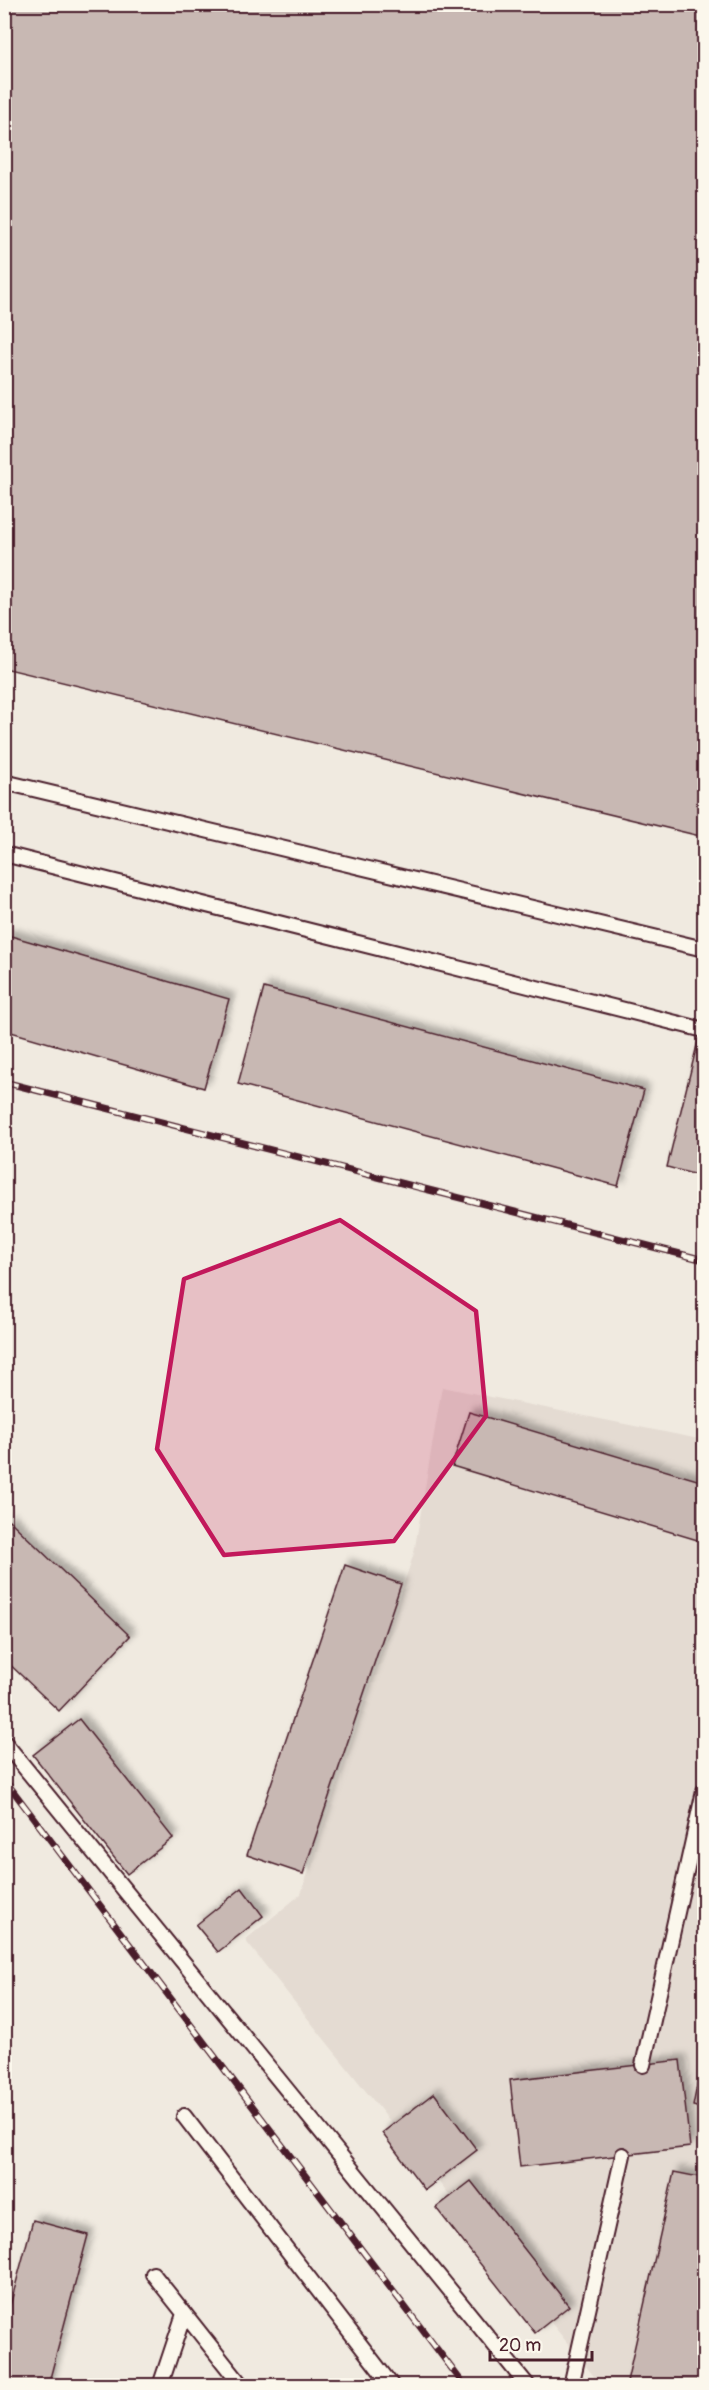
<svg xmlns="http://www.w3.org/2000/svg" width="709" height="2390" viewBox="0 0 709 2390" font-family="Pangolin,sans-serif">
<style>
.built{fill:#e4dbd2}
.building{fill:#c8b8b3;stroke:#4a1f2b;stroke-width:1.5;filter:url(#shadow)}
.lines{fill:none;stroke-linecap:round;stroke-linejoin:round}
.service-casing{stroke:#4a1f2b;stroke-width:18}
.service{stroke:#fbf7ec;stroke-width:14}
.rail-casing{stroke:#4a1f2b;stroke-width:7}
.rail{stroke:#fbf7ec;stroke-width:4.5;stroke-dasharray:14;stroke-linecap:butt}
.marked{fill:#c2185b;fill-opacity:0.2;stroke:#c2185b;stroke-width:4.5;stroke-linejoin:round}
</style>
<defs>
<filter id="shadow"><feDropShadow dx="5.5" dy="-5.5" stdDeviation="3" flood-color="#0004"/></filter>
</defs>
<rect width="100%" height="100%" fill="#f0eae0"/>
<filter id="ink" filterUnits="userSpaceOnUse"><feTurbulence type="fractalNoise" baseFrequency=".0167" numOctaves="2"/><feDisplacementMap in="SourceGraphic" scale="12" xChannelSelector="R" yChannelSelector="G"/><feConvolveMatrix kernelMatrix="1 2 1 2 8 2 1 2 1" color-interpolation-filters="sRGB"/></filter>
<g filter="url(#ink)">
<path class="built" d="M442,1387L704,1440V2385H601L245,1940L301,1894L414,1553Z"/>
<path class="building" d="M4,4H704V837L4,668Z
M4,934L229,999L204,1088L4,1030Z
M264,988L644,1090L618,1186L238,1084Z
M699,1037L704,1039V1177L667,1167Z
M469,1412L704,1482V1542L452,1466Z
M9,1520L130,1636L59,1711L4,1659V1525Z
M345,1565L401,1584L303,1874L247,1855Z
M79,1719L173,1838L127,1874L33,1755Z
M242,1888L263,1916L218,1952L196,1925Z
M704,2050V2109L693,2106Z
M680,2060L690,2147L520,2167L510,2080Z
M434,2093L477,2150L425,2190L382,2133Z
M674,2172L704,2178V2360L699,2386H626Z
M471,2181L569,2306L535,2333L436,2208Z
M33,2220L88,2235L48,2386H4V2328Z"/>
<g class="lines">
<g class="service-casing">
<path id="service" d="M4,782L704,949
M4,854L704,1030
M4,1742L528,2386
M643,2065L704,1791
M184,2116L392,2386
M153,2274L242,2386
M160,2386L184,2314
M571,2386L623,2155"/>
</g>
<use href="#service" class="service"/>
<g class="rail-casing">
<path id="rail" d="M4,1082L704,1260
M4,1779L465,2386"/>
</g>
<use href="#rail" class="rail"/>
</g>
</g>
<path class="marked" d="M340,1220L476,1311L486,1416L394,1541L224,1555L157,1449L184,1279Z"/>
<rect width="709" height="2390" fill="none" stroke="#fbf7ec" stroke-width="24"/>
<rect x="12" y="12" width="685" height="2366" fill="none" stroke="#4a1f2b" stroke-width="2" filter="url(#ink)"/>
<path d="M490 2351v9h102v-9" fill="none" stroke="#4a1f2b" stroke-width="3"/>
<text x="499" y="2351" font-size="18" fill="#4a1f2b" stroke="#fbf7ec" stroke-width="4.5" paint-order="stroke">20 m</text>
</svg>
